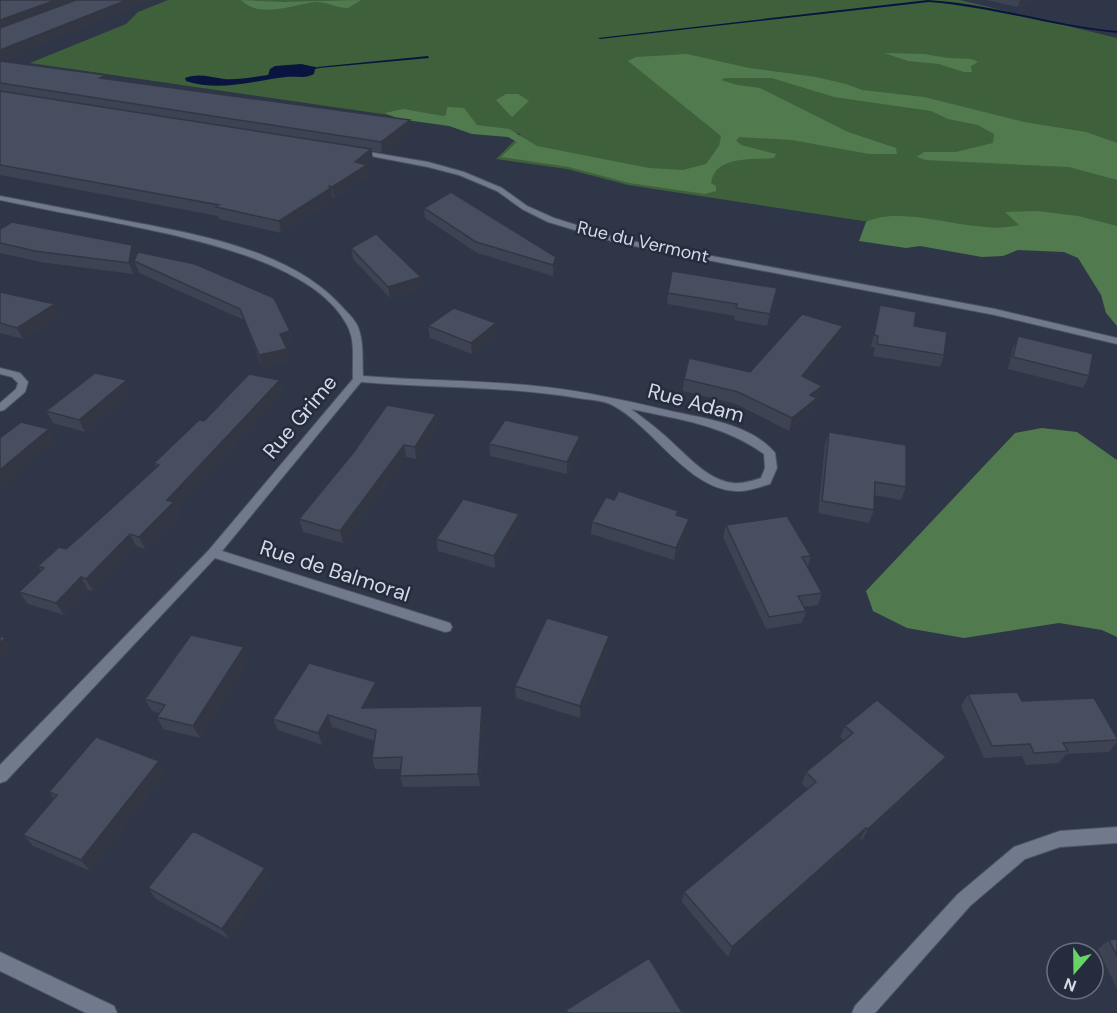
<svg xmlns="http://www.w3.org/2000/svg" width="1117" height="1013" viewBox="0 0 1117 1013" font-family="'DM Sans',sans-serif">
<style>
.green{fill:#3e613c}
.forest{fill:#517b4e}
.water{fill:#0a153f}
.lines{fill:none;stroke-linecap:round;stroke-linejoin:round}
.stream{fill:#0a153f;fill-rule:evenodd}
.minor-casing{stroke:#4c5260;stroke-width:2}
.minor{fill:#71798d;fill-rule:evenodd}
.wall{fill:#3d4353}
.shaded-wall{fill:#323743}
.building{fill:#474e60;stroke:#323743;stroke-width:1.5}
.labels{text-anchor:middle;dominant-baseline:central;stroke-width:5;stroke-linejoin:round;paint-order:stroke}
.far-street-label{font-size:18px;fill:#d4d9e4;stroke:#252c3d}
.street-label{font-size:21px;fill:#d4d9e4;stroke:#252c3d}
</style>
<rect width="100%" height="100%" fill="#2f3647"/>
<path class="green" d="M168,0H960L1117,38V260L628,185L567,169L496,159L521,134L30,63L126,24L138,12Z"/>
<path class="forest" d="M241,0L282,2L361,0L348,8C337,8 325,1 315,2C292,5 260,19 241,0Z
M884,53L924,54L948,58L971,59L978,62L971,66L972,72H964L939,64L908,61Z
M687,54L749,68L816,77L846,84L862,90L924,97L1024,122L1086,132L1117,143V180L1069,167L926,160L917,157L924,152H956L993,143L994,134L978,125L948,119L931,111L834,97L772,78H725L721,80L737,85L760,88L848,132L896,148L897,154H869L792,140L740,137L736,140L741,145L776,154L774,158C753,160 715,155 711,183L716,186V191L705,194L629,183L569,167L501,157L517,142L508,137L472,134L449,126L399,119L385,113L403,109L443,116L446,115L447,107L464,108L477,125L509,129L537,146L649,168L683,170L706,164L719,146L721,136L628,61L636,57Z
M506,94H518L529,101L512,117L496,100Z
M1037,211L1078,216L1117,226V326L1106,313L1101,295L1078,258L1064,252L1018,250L1003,256L982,257L920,246L906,248L859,241L866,222C907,203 975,237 1019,225L1005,212Z
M1042,428L1077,432L1117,460V637L1102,630L1059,623L964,638L907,628L873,611L866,591L1015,433Z"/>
<path class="water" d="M301,64L320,68L315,69L314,74C305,79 295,76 286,77C252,81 219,92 186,81L185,78C199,73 209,77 224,79C238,80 254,77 268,75L270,69L275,66Z"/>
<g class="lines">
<path class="stream" d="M928,0C992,4 1053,25 1117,31V33C1054,27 993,7 929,2L600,39L598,38Z
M428,56L429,58L319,68L317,67Z"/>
<g class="minor-casing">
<path id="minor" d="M357,150L428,162L464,172L502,188L527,206L554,218L621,239L995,309L1117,338V344L995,315L618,243L548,222L522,209L497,191L459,175L428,167L355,153V151Z
M0,196C37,203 74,210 112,218C187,233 291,247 344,309C349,314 355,320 358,327C364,342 362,360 363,376C424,381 485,380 545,387C589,392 632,402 675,412C708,419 752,425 775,453L777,468L770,484C759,487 747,492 735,491C687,488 654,428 614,406C604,400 589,400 578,398C506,386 433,388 361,382L222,551L450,623L452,627L450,631L445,632L215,558L6,781L0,783V765L209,550L353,379C352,361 356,341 347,325C313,259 178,236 112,222C74,215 37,208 0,200ZM631,409C677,419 725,425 764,454L765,468L761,478C752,481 743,484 733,483C706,480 684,452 664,435C654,426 642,417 631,409Z
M0,368L20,373L28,382L25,392L4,410L0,411V403L16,389L18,383L12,377L0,374Z
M1117,827V843L1060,847L1025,859L970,906L875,1013H852L855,1006L958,894L1014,847L1060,831Z
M0,952L114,1006L117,1013H86L0,971Z"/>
</g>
<use href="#minor" class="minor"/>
</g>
<path class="wall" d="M0,0H150L0,61L412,130L382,153L372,151L373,160L366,165L369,176L334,198H332L333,200L281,233L219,219L218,216L0,175Z
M987,0H1035L1018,7Z
M424,208L556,257V268L553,276L477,253L425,218Z
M0,229L136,255L290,331L292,343L286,345L290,360L262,367L244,320L139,273L135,263L133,274L40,262L0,253Z
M351,248L421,277L423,288L390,298L353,259Z
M777,288L775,300L767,326L734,320L735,316L667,304L668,293Z
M0,292L55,304L60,315L23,339L0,333Z
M880,305L914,326L944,355L940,367L873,356L875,348L871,347Z
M428,326L497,335L472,354L430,338Z
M1018,336L1089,376L1083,388L1008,369L1013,348Z
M840,338L807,379L822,386L819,398L816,400L813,410L789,431L736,404L683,391L684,379L750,372Z
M280,380L283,392L177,508L180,514L145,549L136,546L93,591L88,590L64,615L28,604L19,592L41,571L38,566L66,549L81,536L156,467L154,463L204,421Z
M132,392L85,432L53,423L46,411Z
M436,414L437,426L416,459L406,457L343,543L303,532L299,519Z
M829,432L906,487L901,500L874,495V510L869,523L818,513L825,444Z
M489,444L580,448L567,474L490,456Z
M614,500L678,511V516L688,532L674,560L591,534L592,522Z
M519,514V526L495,568L438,551L436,539Z
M726,525L811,556L808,567L822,593L818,605L804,607L806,611L802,623L766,629L723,537Z
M244,647L249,659L200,738L163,729L157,717L159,713L152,711L145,699Z
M608,648L580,718L516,698L515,686Z
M379,694L372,708L483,718L480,786L403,787L400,776L401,769H375L372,758L375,741L332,727L322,745L278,730L273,719Z
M968,694L1022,701L1117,738V742L1109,752L1066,754L1059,763L1026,765L1022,756L984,758L961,706Z
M845,726L940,768L862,840L860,839L728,957L682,902L684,892L808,789L802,784L806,772L844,741L840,737Z
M166,772L90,871L33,846L23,835L54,799L49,792Z
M270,878L229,939L156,899L148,888Z
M1117,939V989L1098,949L1109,940Z"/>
<path class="shaded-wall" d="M56,0H81L0,30V20Z
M127,0H150L0,61V50Z
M1020,0H1035L1018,7Z
M410,120L412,130L382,153L381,142Z
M371,149L373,160L360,170L367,165L369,176L334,198L332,187L355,162Z
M331,188L333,200L281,233L279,221Z
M132,245L136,256L134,261L135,263L133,274L129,263Z
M556,257V268L553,276V265Z
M421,277L423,288L390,298L388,287Z
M777,288L775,300L767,326L770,314Z
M55,304L60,315L23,339L17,328Z
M496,323L497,335L472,354L471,343Z
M843,326L840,338L800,388L802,376Z
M290,331L292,343L283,345L280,334Z
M287,349L290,360L262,367L259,355Z
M127,380L132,392L85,432L79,420Z
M280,380L283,392L177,508L180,514L145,549L139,537L167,500Z
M822,386L819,398L816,400L813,410L789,431L792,418L810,395Z
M436,414L437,426L416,459L415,447Z
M49,429L56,441L0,488V470Z
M580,436V448L567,474V462Z
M404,445L406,457L343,543L340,531Z
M519,514V526L495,568L494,556Z
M689,519L688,532L674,560L676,548Z
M130,534L136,546L93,591L86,579Z
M81,577L88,590L64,615L56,603Z
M609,636L608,648L580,718V706Z
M5,638L14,650L0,663V643Z
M244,647L249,659L200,738L193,726Z
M376,682L379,694L365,720L362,708Z
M482,706L483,718L480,786L478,774Z
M328,715L332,727L322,745L318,733Z
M946,757L940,768L862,840L868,829Z
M159,761L166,772L90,871L81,860Z
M866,828L860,839L728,957L732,947Z
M265,868L270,878L229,939L222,929Z"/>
<path class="building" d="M0,0H56L0,20Z
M76,0H127L0,50V28Z
M0,61L106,75L100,78L410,120L381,142L0,83Z
M0,91L371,149L355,162L367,165L332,187L328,186L331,188L279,221L216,207L219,205L0,165Z
M451,192L556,257L553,265L476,242L424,208Z
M12,222L132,245L129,263L35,251L0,243V229Z
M376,234L421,277L388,287L351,248Z
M138,252L195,264L274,298L290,331L280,334L287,349L259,355L240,309L134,261Z
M672,271L777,288L770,314L736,308L737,304L668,293Z
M0,292L55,304L17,328L0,323Z
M880,305L916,312L914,326L947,332L944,355L877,344L878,336L874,335Z
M454,308L496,323L471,343L428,326Z
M802,314L843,326L802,376L822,386L810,395L817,398L792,418L738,392L684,379L689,358L750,372Z
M1018,336L1093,354L1089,376L1013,357Z
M95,373L127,380L79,420L46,411Z
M249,374L280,380L167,500L174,502L139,537L130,534L86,579L81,577L56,603L19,592L44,568L38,566L59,547L66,549L81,536L159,465L154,463L199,420L204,421Z
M387,405L436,414L415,447L404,445L340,531L299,519L353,453Z
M505,420L580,436L567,462L489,444Z
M21,422L49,429L0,470V438Z
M829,432L906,445V487L875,482L874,510L822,501Z
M619,491L678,511L676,515L689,519L676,548L592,522L606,497L614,500Z
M463,499L519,514L494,556L436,539Z
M787,516L811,556L802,557L822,593L798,596L806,611L769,617L726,525Z
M547,618L609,636L580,706L515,686Z
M191,635L244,647L193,726L157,717L165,705L145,699Z
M0,636L5,638L0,643Z
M309,663L376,682L362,708L482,706L478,774L400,776L402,757L372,758L376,730L328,715L318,733L273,719Z
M1017,692L1022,701L1094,698L1117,738V740L1063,743L1068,751L1034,753L1030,744L992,746L968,694Z
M877,700L946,757L868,829L866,828L732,947L684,892L816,782L806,772L853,733L845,726Z
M96,737L159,761L81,860L23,835L57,795L49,792Z
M193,831L265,868L222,929L148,888Z
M1117,939V956L1109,940Z
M649,958L682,1012L680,1013H568L566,1010Z"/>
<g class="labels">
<g class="far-street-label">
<text transform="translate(643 242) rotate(13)">Rue du Vermont</text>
</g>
<g class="street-label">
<text transform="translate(696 403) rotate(15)">Rue Adam</text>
<text transform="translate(300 417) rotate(-50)">Rue Grime</text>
<text transform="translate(335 571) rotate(18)">Rue de Balmoral</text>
</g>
</g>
<g transform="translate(1075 971) rotate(200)"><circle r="28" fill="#252c3d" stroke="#6b7180" stroke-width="1.5"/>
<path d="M0-4.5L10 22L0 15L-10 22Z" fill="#68d465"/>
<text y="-9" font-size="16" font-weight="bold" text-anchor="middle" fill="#d4d9e4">N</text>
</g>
</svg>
